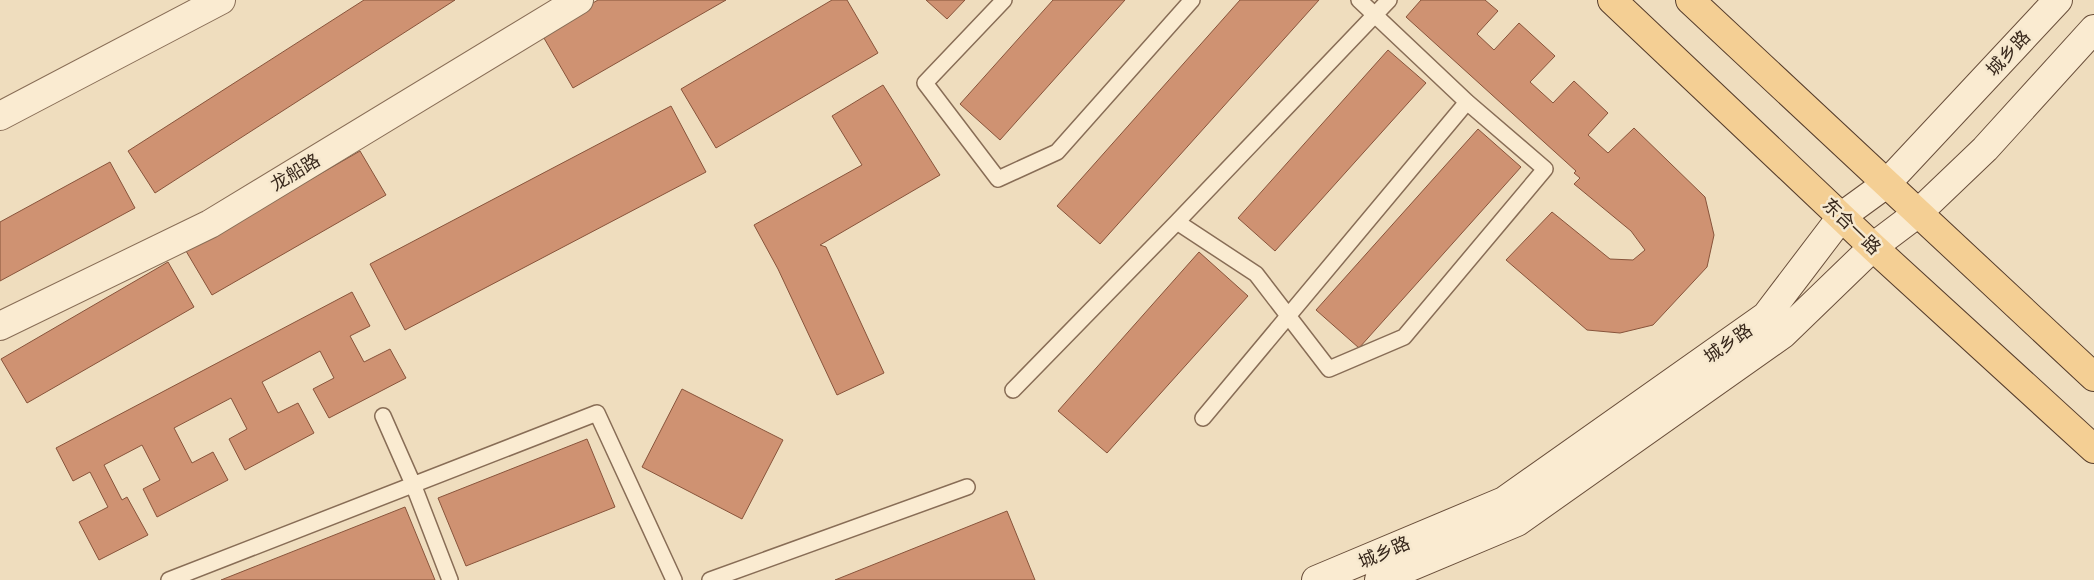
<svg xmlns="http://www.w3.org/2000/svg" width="2094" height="580" viewBox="0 0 2094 580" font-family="Lora,'Noto Sans SC',serif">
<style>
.building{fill:#cf9272;stroke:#88543b}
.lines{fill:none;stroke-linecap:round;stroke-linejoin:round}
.lane-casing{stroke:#886d56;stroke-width:18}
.street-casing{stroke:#886d56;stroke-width:30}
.secondary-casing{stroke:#694e3a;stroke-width:30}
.primary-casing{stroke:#553c2b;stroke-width:30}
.lane{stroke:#faebd1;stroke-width:15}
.street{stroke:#faebd1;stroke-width:28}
.secondary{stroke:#faebd1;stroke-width:28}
.primary{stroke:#f4cf94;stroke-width:28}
.labels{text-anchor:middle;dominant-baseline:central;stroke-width:5;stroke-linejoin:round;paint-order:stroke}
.street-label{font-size:18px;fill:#37271b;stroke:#f6e8ce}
</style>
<rect width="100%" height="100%" fill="#efddbe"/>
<path class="building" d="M364,0H455L155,193L128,151Z
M598,0H726L573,88L541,33Z
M832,0H847L878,53L716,148L681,89Z
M926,0H965L947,19Z
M1053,0H1125L1000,140L960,104Z
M1240,0H1319L1100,244L1057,206Z
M1421,0H1485L1498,11L1477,34L1494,50L1519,23L1555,56L1530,82L1553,103L1574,81L1608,113L1588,135L1608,153L1634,128L1705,197L1714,235L1707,267L1653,325L1620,333L1587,330L1506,260L1552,212L1610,259L1633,260L1645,250L1631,231L1574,184L1580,178L1574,173L1576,171L1406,17Z
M1388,50L1426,83L1275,251L1238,218Z
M883,85L940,175L820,245L826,247L884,373L837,395L778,269L754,225L862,165L832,116Z
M671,106L706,172L405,330L370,264Z
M1478,129L1521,167L1359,348L1316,310Z
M360,151L386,195L212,295L186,251Z
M110,162L135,208L0,281V222Z
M1199,252L1248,296L1107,453L1058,411Z
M168,262L194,307L27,403L1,359Z
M352,292L370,326L350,336L364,362L390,349L406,378L329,418L313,389L334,378L320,351L262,382L278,413L298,403L314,433L245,470L229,439L247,429L231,398L174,428L192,463L213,452L228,480L157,517L143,489L160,480L142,445L104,465L122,500L127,497L148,535L99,560L79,522L108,507L90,472L73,481L56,448Z
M682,389L783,440L742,519L642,467Z
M587,439L615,507L466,566L438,498Z
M405,507L435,580H221Z
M1007,511L1035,580H835Z"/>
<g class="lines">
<g class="lane-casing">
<path id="lane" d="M1004,0L925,83L998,179L1057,152L1192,0
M1177,222L1256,274L1329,369L1404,337L1545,169L1467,102L1359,0
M1013,390L1177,222L1389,0
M383,416L413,484L450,580
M1203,418L1467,102
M169,580L597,413L674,580
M710,580L967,487"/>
</g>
<g class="street-casing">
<path id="street" d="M0,116L221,0
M0,326L210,224L579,0"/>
</g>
<g class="secondary-casing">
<path id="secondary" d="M1316,580L1504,501L1766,316L1842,216L1886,184L2058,0
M1379,580L1517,522L1783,334L1873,247L1918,213L1985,149L2094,29"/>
</g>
<g class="primary-casing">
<path id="primary" d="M1612,0L1873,247L2094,449
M1690,0L2094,377"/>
</g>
<use href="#lane" class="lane"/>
<use href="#street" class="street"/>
<use href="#secondary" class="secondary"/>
<use href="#primary" class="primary"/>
</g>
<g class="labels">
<g class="street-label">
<text transform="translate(2008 53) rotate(-47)">城乡路</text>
<text transform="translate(295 172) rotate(-31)">龙船路</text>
<text transform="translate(1852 226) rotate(44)">东合一路</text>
<text transform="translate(1728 343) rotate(-35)">城乡路</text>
<text transform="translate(1384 552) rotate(-23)">城乡路</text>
</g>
</g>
</svg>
